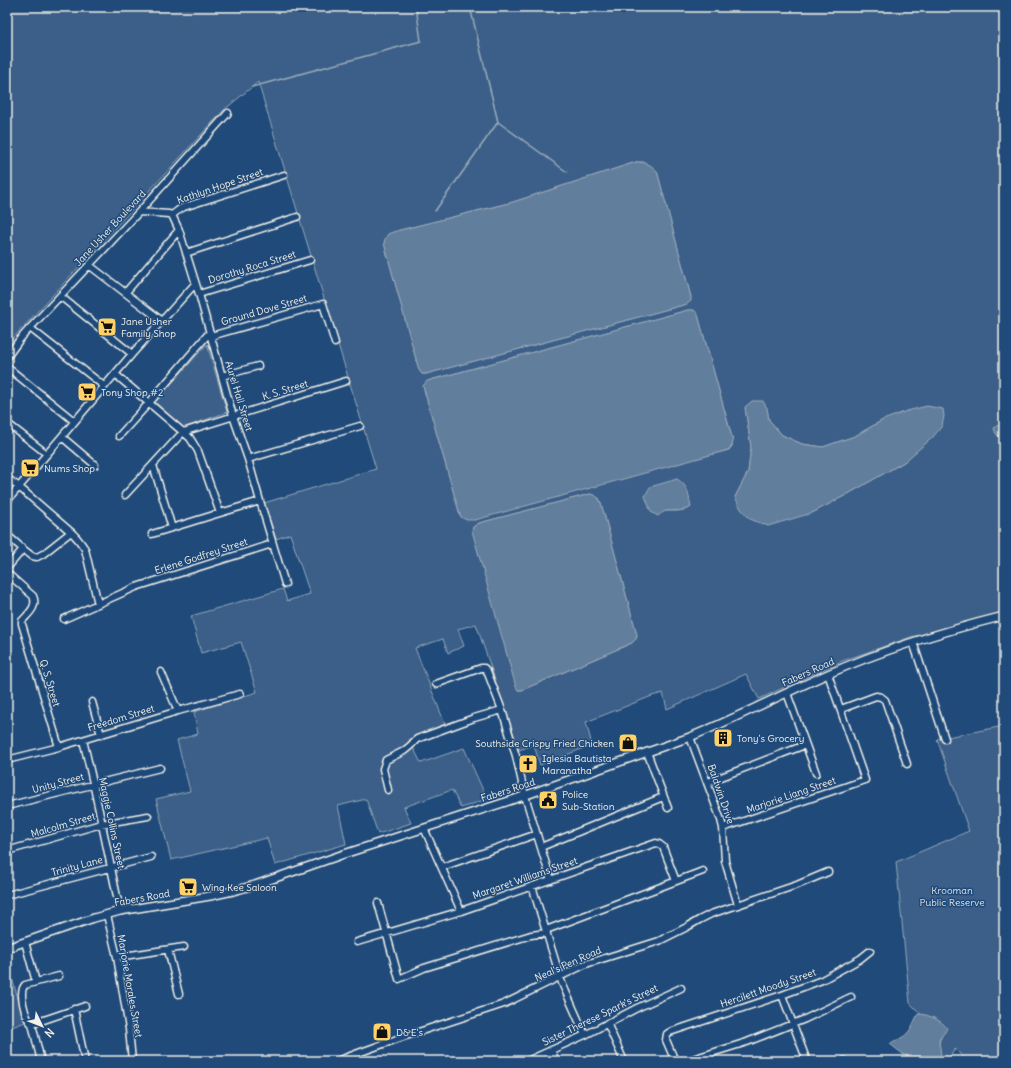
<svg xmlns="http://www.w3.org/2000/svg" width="1011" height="1068" viewBox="0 0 1011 1068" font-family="Delius,sans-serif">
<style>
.green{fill:#3a5f88;stroke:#97a8b8;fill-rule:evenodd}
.water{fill:#627e9d;stroke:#9cacbb}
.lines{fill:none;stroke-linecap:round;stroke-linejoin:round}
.stream{stroke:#9cacbb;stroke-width:1.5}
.minor-casing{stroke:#f4f1e8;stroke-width:9}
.major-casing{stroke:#f4f1e8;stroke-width:10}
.minor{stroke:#1f4a7a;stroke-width:6}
.major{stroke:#1f4a7a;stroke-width:7}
.labels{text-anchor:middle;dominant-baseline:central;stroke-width:3;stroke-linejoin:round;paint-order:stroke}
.street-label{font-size:10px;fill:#f4f1e8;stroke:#1f4a7a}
.poi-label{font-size:10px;fill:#f4f1e8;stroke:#1f4a7a;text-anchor:start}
.park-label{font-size:10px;fill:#e1e2de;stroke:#1f4a7a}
</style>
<rect width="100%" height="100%" fill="#1f4a7a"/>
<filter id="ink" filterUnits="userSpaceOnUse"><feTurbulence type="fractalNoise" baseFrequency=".025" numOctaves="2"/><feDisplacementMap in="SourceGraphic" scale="8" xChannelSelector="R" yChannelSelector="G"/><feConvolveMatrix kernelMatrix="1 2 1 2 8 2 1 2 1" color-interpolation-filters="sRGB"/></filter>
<g filter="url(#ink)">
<path class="green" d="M7,7H1004V423L1000,424L995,432L998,436L1004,439V613L911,637L842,661L759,699L746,674L667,709L663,693L652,696L586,722L592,745L540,765L534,745L519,750L476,624L458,629L464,646L448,653L443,639L415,648L445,724L409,739L421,763L464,748L487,799L461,808L452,790L404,807L411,823L378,834L366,799L338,806L346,844L275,865L267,838L171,860L156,799L190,791L177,740L198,734L194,712L257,692L241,642L201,653L191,616L283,589L287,601L310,594L290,534L276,539L264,503L376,469L258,82L224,110L13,338L7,346ZM636,162H645L657,171L691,297L687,304L426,374H422L419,370L384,243L388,234L400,230L513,202ZM688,310H694L698,315L733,441L732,446L729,450L462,518L460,515L423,386L430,380ZM745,407L767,408L769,420L782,435L802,444L823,447L855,436L883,420L917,450L904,462L848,494L812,513L735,497L748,472L751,447ZM677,479L691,507C684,512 673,511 664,511L666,483ZM590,494L599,498L601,503L637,635L636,639L632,643L522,690H518L473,527L479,523Z
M207,344L227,412L183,428L155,402Z
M1004,726V1061H977L974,1059L967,1061L955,1049L947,1061H936C945,1053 935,1046 942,1036L910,1003L896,862L969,831L937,739Z
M11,975L25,1022L7,1029V976Z"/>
<path class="water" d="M636,162C646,162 650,164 657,171L691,297V301L687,304L426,374H422L419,370L384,243C386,232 391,233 400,230L513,202Z
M688,310C693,310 696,310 698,315L733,441L732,446L728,450L475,520C469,520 464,521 460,515L423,386L427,381Z
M752,401H763L767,408L769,420L782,435L802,444L823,447L855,436L883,420L907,411L927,406L943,409L944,416L942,426L932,438L904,462L848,494L812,513L768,526L750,519L741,509L735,497L748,472L751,447L745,407Z
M1004,423V439C999,436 995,434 994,428L1000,424Z
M677,479C689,487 688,493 691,507C684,512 675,510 666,511C663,512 660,514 658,516L651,512L645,496L650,487Z
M590,494C596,495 598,497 601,503L637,635L636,639L632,643L522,690H518L516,687L472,531L473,527L479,523Z
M918,1014C928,1014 941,1020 947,1028L945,1032L940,1038L939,1041L941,1055L939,1059L936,1061H928L904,1055L890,1044C893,1040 897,1041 901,1038C911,1033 913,1023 918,1014Z"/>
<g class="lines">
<path class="stream" d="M470,7L498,122L567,172
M252,87L421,41L416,7
M435,211L498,122"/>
<g class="minor-casing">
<path id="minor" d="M139,212L169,214L172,215
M172,215L179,230L199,294L233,416L248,459L260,501L285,584
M172,215L180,209L184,207L284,175
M186,253L297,217
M89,265L162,321
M126,292L179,230
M199,294L310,260
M60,296L132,354
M30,328L104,386
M211,336L323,304L335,343
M7,357L20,339L30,328L139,212L228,113
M7,367L74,421
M115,374L190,438L198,451L220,513
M222,376L258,366
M7,423L47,454
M119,436L149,403L210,332
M62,437L95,465
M248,459L360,426
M153,465L172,528
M7,478L19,487L71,532C77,537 81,543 85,549L98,604
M125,495L183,432L346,381
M7,501L132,354L195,284
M152,534L220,513L260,501
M7,535L23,549L32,556L37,557L43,554L71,532
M7,568L23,549
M7,573L33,596C38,607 28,614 22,621V624L59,747
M64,619L136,587L272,544
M913,642L945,739
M161,672L178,711
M436,684L481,668H484L487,671L502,710L516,756L525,796L551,880
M787,693L816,773
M92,702L101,735
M841,709L876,696L881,697L885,700L907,764
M690,737L721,820L723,828L725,861L738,905
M83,740C97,797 108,854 120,911
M647,752L668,808
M7,760L59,747L178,711L240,694
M708,782L805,745
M388,790L383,769L386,760L404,751L410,746L417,739L425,736L474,718L502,710
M7,806L160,768
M424,828L461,911
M723,828L865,780L828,674
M541,847L663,797
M7,851L101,824L148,816
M442,867L537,834
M532,886L562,983L585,1035
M7,895L151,857
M378,903L399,979L424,968L531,935L547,933
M107,915L117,957L129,1029L132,1061
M546,930L703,871
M25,942L36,982
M357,942L461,911L656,843L659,844L663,847L676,881
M168,950L179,994
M117,957L184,947
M782,995L807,1061
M74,1009L85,1061
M607,1023L624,1061
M32,1024L85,1006
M551,1050L556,1061
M41,1061L32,1024C25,1018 18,992 25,985L59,976
M337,1061L361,1052L400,1038L504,1004L586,964L659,941L687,927L699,920L711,914L797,885L828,872
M527,1061L585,1035L637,1008L681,988
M675,1061L666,1040L667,1034L670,1032L782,995L822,980L860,959L870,951
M686,1061L747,1042L805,1019L851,997
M844,1061H845"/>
</g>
<g class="major-casing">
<path id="major" d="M7,948L94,918L120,911L210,896L233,891L255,885L344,854L515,799L690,737C737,718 782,694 828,674C885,649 944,631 1004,616"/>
</g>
<use href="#minor" class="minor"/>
<use href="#major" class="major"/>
</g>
</g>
<defs>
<g id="supermarket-square" transform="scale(1)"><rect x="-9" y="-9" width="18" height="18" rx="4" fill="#ffd166" stroke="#1f4a7a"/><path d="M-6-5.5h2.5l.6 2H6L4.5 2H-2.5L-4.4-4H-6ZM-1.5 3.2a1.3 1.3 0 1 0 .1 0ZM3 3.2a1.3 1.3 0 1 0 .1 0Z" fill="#111"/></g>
<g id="building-square" transform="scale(1)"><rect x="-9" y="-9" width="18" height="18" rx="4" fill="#ffd166" stroke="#1f4a7a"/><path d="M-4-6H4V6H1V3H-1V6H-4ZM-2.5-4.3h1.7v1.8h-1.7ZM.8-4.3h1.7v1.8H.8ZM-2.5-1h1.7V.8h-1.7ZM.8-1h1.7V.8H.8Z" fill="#111"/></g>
<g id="shop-square" transform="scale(1)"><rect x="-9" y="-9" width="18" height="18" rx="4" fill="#ffd166" stroke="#1f4a7a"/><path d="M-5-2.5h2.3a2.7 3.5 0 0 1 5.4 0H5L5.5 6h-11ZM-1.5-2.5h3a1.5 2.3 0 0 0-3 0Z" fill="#111"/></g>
<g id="church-square" transform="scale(1)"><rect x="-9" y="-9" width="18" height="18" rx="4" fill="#ffd166" stroke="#1f4a7a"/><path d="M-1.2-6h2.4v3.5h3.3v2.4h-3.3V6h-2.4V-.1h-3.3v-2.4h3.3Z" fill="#111"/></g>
<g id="civic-square" transform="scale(1)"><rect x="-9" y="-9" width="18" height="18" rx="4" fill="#ffd166" stroke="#1f4a7a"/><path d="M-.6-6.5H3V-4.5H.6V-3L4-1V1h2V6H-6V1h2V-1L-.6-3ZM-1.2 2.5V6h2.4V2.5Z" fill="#111"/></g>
</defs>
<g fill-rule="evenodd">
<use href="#supermarket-square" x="107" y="327"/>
<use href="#supermarket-square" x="87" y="392"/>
<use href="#supermarket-square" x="30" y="468"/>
<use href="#building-square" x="723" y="738"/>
<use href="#shop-square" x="628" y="743"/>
<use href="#church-square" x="528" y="764"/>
<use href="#civic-square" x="548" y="800"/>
<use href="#supermarket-square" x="188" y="887"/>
<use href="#shop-square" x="382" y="1032"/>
</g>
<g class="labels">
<g class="street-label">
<text transform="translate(220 186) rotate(-19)">Kathlyn Hope Street</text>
<text transform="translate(110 228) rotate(-47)">Jane Usher Boulevard</text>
<text transform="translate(252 267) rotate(-17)">Dorothy Roca Street</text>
<text transform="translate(264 310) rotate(-16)">Ground Dove Street</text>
<text transform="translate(285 390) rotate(-17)">K. S. Street</text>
<text transform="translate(239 396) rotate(73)">Aurel Hall Street</text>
<text transform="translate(201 556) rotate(-18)">Erlene Godfrey Street</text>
<text transform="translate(808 672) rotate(-24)">Fabers Road</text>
<text transform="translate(50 683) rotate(73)">Q. S. Street</text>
<text transform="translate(121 718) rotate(-17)">Freedom Street</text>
<text transform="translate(58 783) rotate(-15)">Unity Street</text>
<text transform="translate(508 790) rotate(-18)">Fabers Road</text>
<text transform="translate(721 794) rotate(71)">Baldwin Drive</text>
<text transform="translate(791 795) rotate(-19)">Marjorie Liang Street</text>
<text transform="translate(112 823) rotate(78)">Maggie Collins Street</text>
<text transform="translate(63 825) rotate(-16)">Malcolm Street</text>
<text transform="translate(77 866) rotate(-15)">Trinity Lane</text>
<text transform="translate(525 878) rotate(-19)">Margaret Williams Street</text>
<text transform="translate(142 898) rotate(-10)">Fabers Road</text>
<text transform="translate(568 964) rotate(-24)">Neal's Pen Road</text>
<text transform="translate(130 986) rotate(80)">Marjorie Morales Street</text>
<text transform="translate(768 988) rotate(-19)">Hercilett Moody Street</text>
<text transform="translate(600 1015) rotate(-26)">Sister Therese Spark's Street</text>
</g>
<g class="poi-label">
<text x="121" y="321">Jane Usher<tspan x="121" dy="12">Family Shop</tspan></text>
<text x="101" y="392">Tony Shop #2</text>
<text x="44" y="468">Nums Shop</text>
<text x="737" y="738">Tony's Grocery</text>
<text x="614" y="743" text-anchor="end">Southside Crispy Fried Chicken</text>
<text x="542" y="758">Iglesia Bautista<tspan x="542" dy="12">Maranatha</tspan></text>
<text x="562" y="794">Police<tspan x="562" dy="12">Sub-Station</tspan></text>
<text x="202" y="887">Wing Kee Saloon</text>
<text x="396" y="1032">D&amp;E's</text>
</g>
<g class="park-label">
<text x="952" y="890">Krooman<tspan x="952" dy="12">Public Reserve</tspan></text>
</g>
</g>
<rect width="1011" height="1068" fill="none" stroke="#1f4a7a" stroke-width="24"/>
<rect x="12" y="12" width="987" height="1044" fill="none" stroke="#f4f1e8" stroke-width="1.5" filter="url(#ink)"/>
<g transform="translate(42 1026) rotate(133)" stroke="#1f4a7a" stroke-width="3" paint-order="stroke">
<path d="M0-3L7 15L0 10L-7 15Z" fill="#f4f1e8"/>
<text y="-6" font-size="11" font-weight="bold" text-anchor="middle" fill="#f4f1e8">N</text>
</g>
</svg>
